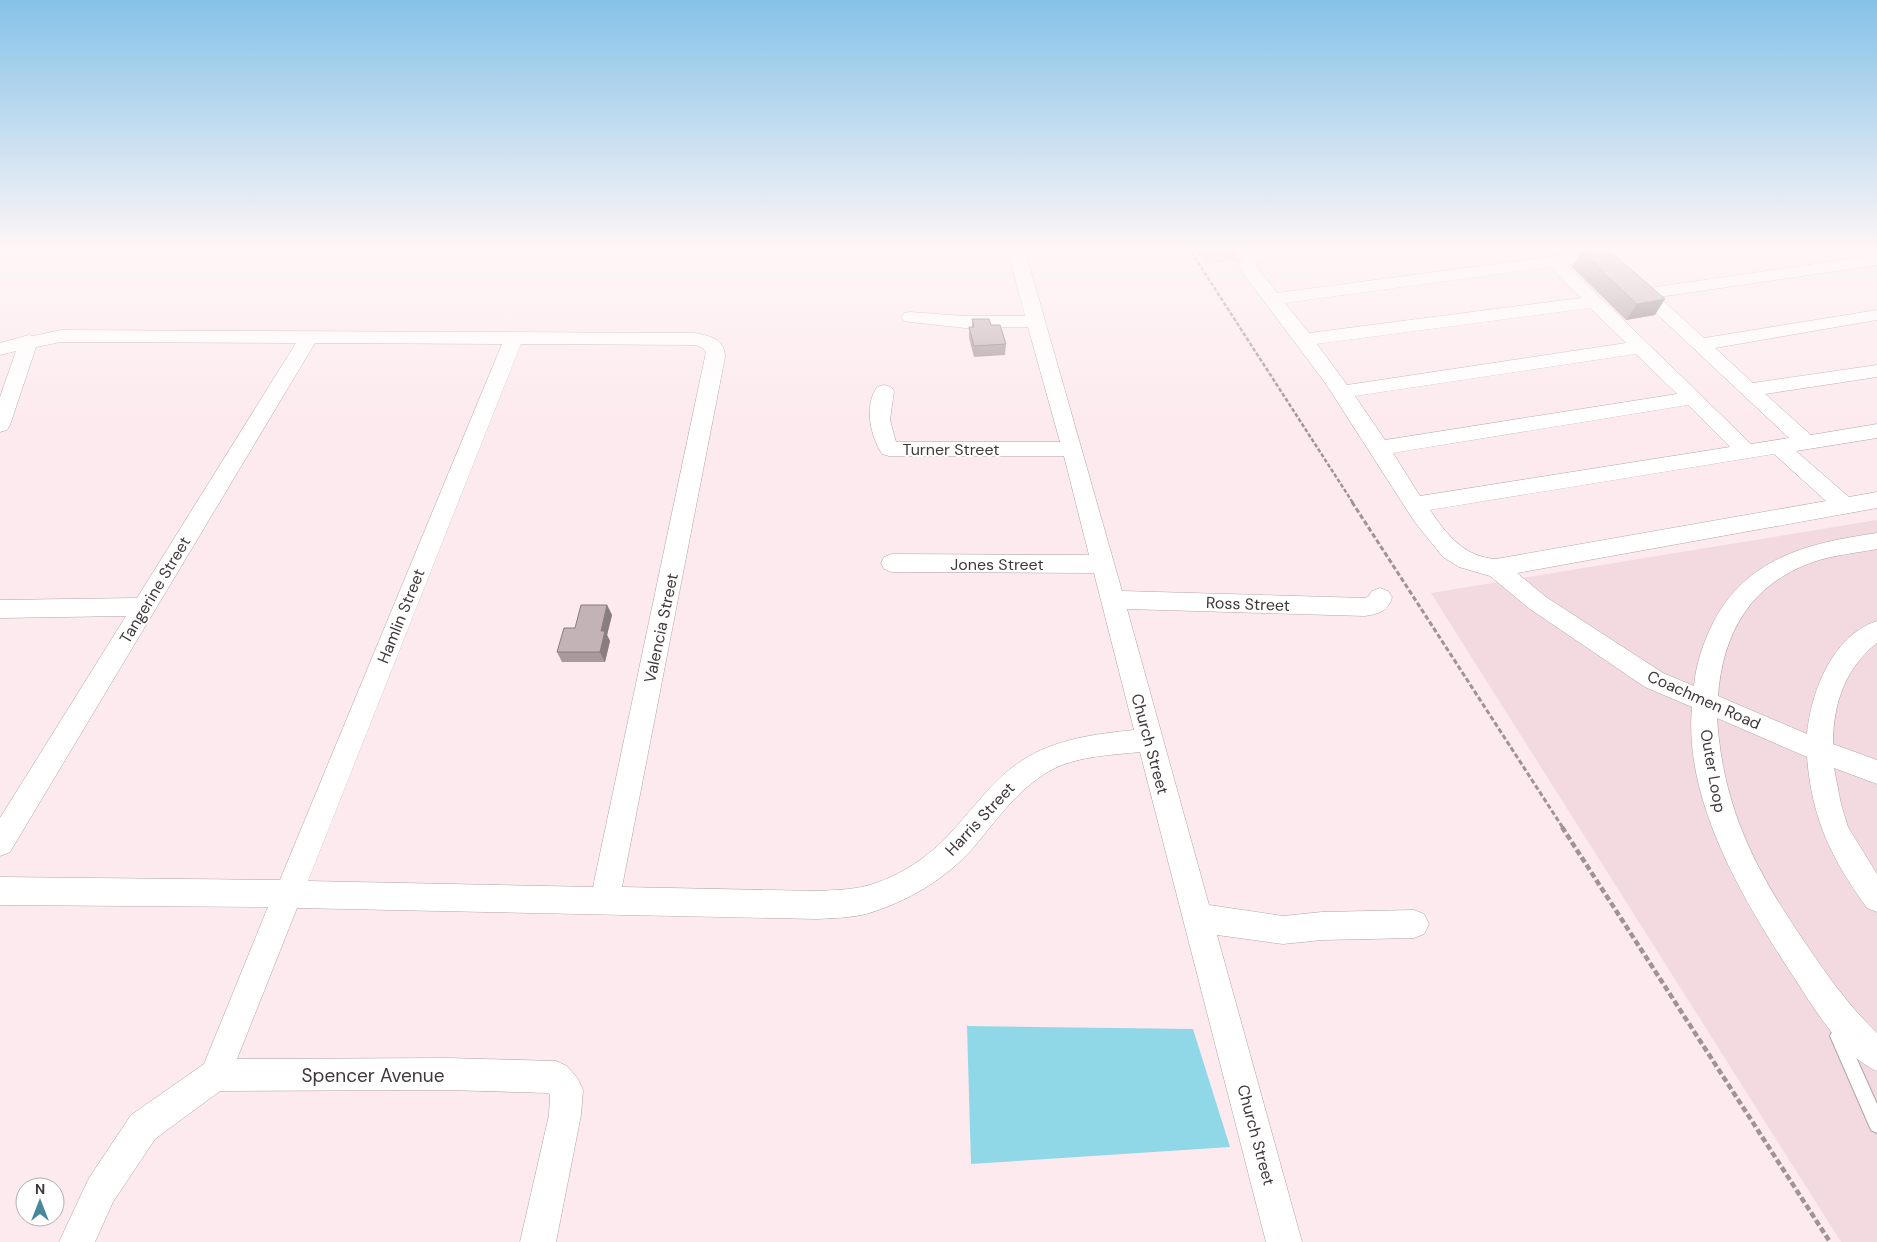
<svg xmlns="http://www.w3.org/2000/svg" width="1877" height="1242" viewBox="0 0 1877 1242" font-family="'DM Sans',sans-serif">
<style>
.built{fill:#f3d9e0}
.green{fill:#fac0cf}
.water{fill:#90d7e8}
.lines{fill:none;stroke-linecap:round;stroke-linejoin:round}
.service-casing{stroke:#b3a3a7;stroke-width:2}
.minor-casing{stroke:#b3a3a7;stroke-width:1}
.path-far2{stroke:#9f9395;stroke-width:2.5;stroke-dasharray:4 2;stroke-linecap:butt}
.path-far1{stroke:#9f9395;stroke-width:3;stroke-dasharray:5 2.5;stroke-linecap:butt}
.path{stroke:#9f9395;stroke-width:4.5;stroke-dasharray:6 3;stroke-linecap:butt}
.service{fill:#fff;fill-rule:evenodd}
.minor{fill:#fff;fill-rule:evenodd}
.wall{fill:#a8999d}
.shaded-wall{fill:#887d7f}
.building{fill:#c3b2b6;stroke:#887d7f}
.labels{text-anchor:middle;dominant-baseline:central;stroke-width:4;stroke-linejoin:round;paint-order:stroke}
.street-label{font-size:16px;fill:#3f3839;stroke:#fff}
.near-street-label{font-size:19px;fill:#3f3839;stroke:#fff}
</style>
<rect width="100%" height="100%" fill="#fceaee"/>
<path class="built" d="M1877,520V1242H1841L1431,593Z"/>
<path class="green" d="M1194,247H1233L1240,261L1206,264Z"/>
<path class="water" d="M967,1026L1193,1029L1230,1147L971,1164Z"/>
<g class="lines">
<g class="service-casing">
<path id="service" d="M1235,247H1244L1254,258L1252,260H1246Z
M1843,1020L1849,1022L1851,1028L1847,1037L1877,1104V1133L1871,1130L1830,1036L1837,1022Z"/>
</g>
<g class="minor-casing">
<path id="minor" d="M1007,247H1024L1122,591L1365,598L1368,597L1372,591L1380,588L1388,591L1392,597C1389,611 1378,614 1365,616L1127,609L1209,905L1283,916L1322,912L1414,910L1424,914L1429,924L1424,934L1414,938L1322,940L1283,944L1217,935L1302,1242H1266L1140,752C1112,755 1080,756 1055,768C1020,786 998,818 974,847C946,879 907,902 866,914C850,918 833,918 817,919L297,908L237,1059L447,1058L556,1061L567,1066L578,1079L583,1090L581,1115L556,1242H520L549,1115L550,1095L548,1093L447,1090L220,1091L155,1139L113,1202L95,1242H59L89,1178L131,1115L204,1064L268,907L0,905V877L280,880L502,344L315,343L10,852L0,856V818L126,616L0,618V600L137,598L296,343L61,342L36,347L10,425L7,430L0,432V397L16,351L0,355V343L29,335L33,336L61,330L695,333C710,336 725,339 725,357L622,887L817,891C833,890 850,890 866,886C900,877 932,855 955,828C976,805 994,779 1021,761C1055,739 1095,734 1134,730L1094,573L892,572L884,569L881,563L884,557L892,554L1089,555L1064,456H889L882,454C870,435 864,406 877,387L884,385L891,387L894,391L890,420L896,442H1060L1028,327L965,328L910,322L904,321L901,317L904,313L910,312L965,316H1025ZM521,344L695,345L703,348L706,352L593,887L308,881Z
M1257,247H1304L1302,251L1267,255L1257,260V267L1277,293L1624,247H1671L1669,251L1663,252L1567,265L1751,444L1789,438L1628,287L1631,283C1639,281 1643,283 1649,288L1877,255V265L1659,297L1704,338L1877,310V320L1715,348L1753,383L1877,365V377L1765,394L1811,435L1877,424V438L1796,451L1849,497L1877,492V508L1517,573L1546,597L1663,673L1694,686C1696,664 1703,643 1713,623C1747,557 1809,543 1877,533V549C1856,553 1834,555 1813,562C1751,584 1723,632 1718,696L1807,734C1811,691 1833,635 1877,621V643C1845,668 1833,704 1833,744L1877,760V784L1834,768L1841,804L1848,827L1877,874V912L1867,908C1831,858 1812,819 1807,757L1717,718C1723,810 1757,873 1808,947C1829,978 1850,1007 1877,1033V1071C1846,1058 1817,1014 1799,985C1748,908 1683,804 1692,707L1645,687L1530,609L1490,576L1459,567L1443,557L1414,521L1326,384L1239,268C1239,256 1245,251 1257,247ZM1550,267L1581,298L1309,333L1285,303ZM1590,308L1626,343L1347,385L1317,344ZM1636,354L1677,394L1385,440L1355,396ZM1688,405L1730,447L1420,496L1393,453ZM1774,454L1826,501L1496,559C1464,557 1447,535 1430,510Z"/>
</g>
<path class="path-far2" d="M1188,247L1353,503"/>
<path class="path-far1" d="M1352,502L1563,828"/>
<path class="path" d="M1562,827L1830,1242"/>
<use href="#service" class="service"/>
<use href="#minor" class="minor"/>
</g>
<path class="wall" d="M1581,251L1655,315L1626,320L1572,267Z
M972,319L991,325L1006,344L1005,355L974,357L969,338V327H972Z
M607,605L612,615L607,635L610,641L605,662H562L557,652L575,628Z"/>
<path class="shaded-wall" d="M1665,299L1655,315L1626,320L1637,304Z
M607,605L612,615L607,635L610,641L605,662L600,652L601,631Z"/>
<path class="building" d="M1605,247L1665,299L1637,304L1581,251Z
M972,319H989L991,325H1000L1006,344L974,346L969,327H974Z
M581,605H607L601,631H605L600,652H557L564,628H575Z"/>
<linearGradient id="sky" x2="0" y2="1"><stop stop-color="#85c2e8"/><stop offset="0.59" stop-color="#fef6f7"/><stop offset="1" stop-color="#fef6f7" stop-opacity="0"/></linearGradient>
<rect width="1877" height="421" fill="url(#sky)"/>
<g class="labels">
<g class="street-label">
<text x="951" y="449">Turner Street</text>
<text x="997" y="564">Jones Street</text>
<text transform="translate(155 590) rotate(-59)">Tangerine Street</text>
<text transform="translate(1248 604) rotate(2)">Ross Street</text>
<text transform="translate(401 616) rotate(-68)">Hamlin Street</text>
<text transform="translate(661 628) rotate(-78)">Valencia Street</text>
<text transform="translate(1704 700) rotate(24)">Coachmen Road</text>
<text transform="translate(1150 744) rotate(75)">Church Street</text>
<text transform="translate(1713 771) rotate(80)">Outer Loop</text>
<text transform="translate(980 819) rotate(-47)">Harris Street</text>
<text transform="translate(1256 1135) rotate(75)">Church Street</text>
</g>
<g class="near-street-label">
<text x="373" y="1075">Spencer Avenue</text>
</g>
</g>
<g transform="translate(40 1202)"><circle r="24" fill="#ffffff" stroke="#b2afb0"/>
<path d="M0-4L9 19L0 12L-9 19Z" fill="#468999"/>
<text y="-8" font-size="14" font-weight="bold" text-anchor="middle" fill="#3f3839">N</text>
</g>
</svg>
